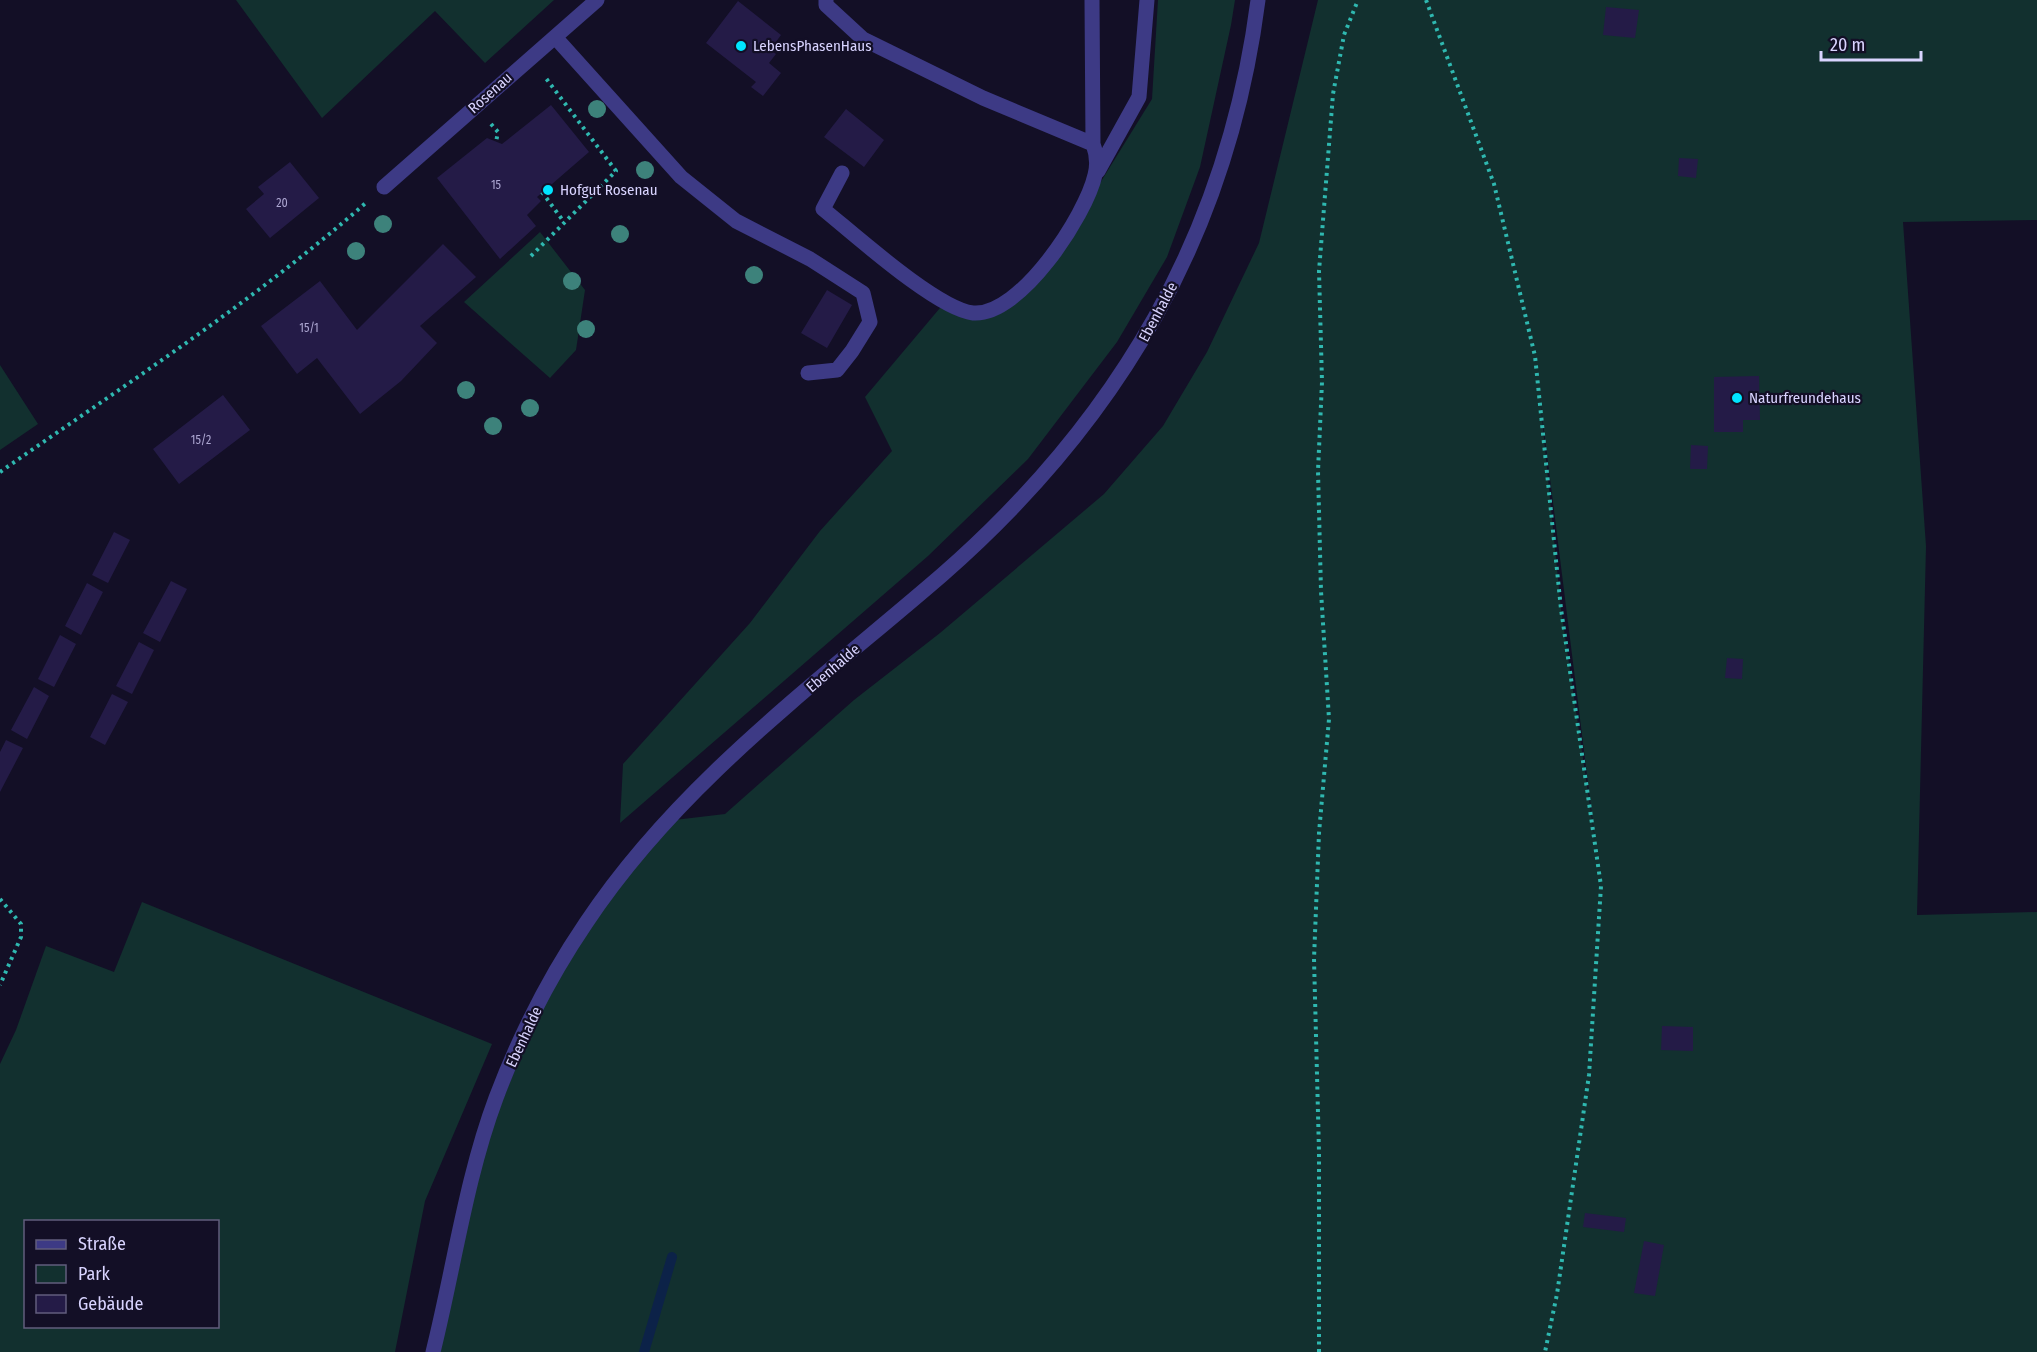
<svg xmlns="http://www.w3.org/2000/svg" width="2037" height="1352" viewBox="0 0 2037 1352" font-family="'Fira Sans Condensed',sans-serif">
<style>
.green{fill:#12302f;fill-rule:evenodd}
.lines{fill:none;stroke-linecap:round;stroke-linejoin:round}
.stream{stroke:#0c2248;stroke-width:10}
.building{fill:#241b47}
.path{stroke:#2fb8b0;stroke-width:4;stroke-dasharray:3 4.5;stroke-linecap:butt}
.minor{stroke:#3d3a85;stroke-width:15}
.tree{fill:#3d827b}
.poi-dot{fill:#00e5ff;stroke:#130f26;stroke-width:2}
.labels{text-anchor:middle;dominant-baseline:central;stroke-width:4.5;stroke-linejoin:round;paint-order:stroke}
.number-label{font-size:12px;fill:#aca6d1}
.poi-label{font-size:15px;fill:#d9d4ff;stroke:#130f26;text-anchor:start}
.street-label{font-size:15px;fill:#d9d4ff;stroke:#130f26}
</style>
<rect width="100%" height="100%" fill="#130f26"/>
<path class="green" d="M236,0H554L485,63L435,11L322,118Z
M1158,0H1235L1231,25L1200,167L1167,257L1117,342L1028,459L928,556L620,823L623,764L750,623L820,531L892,451L865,397L945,302L991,311L1066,238L1152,99Z
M1318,0H2037V220L1903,222L1926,546L1917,915L2037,912V1352H433L476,1166L553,976L666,821L725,814L854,700L940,633L1104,494L1163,426L1207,352L1259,243ZM1540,398L1595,839V840L1561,609Z
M540,232L585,290L576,350L550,378L464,302Z
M0,365L38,424L0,450Z
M142,902L492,1044L425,1201L395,1352H0V1064L16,1030L46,946L114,972ZM26,1222H218V1326H26Z"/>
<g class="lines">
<path class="stream" d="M644,1352L672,1257"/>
</g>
<path class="building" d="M738,1L781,35L770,50L776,54L769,63L781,73L763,96L751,87L756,82L706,43Z
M1606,7L1639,10L1635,38L1603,35Z
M551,105L589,152L537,197L541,201L527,215L536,226L500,259L437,178L487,138L502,144Z
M846,109L884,140L864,167L824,137Z
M1679,158L1698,159L1696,178L1678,176Z
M290,162L319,198L270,238L246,209L264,194L258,187Z
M443,244L476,277L420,326L437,343L401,381L360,414L317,358L297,374L261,326L320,281L357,330Z
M827,290L852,305L827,348L801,333Z
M1759,376L1760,420H1743V432H1714V377Z
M223,395L250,430L179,484L153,449Z
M1691,445L1708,446L1707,469H1690Z
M114,532L130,540L108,583L92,575Z
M171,581L187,589L160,642L143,633Z
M87,583L103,592L81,635L65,626Z
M60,635L76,644L54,687L38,679Z
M139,642L154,650L132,694L116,686Z
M1727,658L1743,659L1742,679L1725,678Z
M34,687L49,696L27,739L11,730Z
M112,694L128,702L105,745L90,737Z
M6,740L23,748L0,792V752Z
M1662,1026L1693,1027V1051L1661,1050Z
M1585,1213L1626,1218L1624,1232L1583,1227Z
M1644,1241L1664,1245L1655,1296L1634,1293Z"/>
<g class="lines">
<path class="path" d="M1426,0L1494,184L1535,356L1561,609L1601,886L1589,1075L1557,1294L1545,1352
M491,124L498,132L496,142
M542,192L564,222
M531,256L616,171L545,77
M0,472C125,385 253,302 368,201
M0,899L21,924V937L0,985
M1319,1352V1152L1314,959L1319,833L1329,719L1321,591L1318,471L1322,382L1319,271L1333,94L1344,35L1358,0"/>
<path class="minor" d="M826,0V5L863,39L983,98L1093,144
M555,37L681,177L736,221L810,259L863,293L870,322L852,351L837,370L808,373
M1098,171L1139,97L1147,0
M842,173L823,209C854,234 937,309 973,313C1020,317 1086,215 1095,175C1098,164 1097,155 1093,144L1092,0
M384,187L597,0
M433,1352C454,1268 466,1178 496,1098C519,1037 550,976 586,923C679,783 817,683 942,575C1119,420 1228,234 1258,0"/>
</g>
<g class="tree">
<circle cx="597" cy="109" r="9"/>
<circle cx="645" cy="170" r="9"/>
<circle cx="383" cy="224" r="9"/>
<circle cx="620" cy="234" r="9"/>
<circle cx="356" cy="251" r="9"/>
<circle cx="754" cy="275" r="9"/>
<circle cx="572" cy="281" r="9"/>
<circle cx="586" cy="329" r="9"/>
<circle cx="466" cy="390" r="9"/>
<circle cx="530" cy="408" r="9"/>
<circle cx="493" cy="426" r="9"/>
</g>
<g class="poi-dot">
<circle cx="741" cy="46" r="6"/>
<circle cx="548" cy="190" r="6"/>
<circle cx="1737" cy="398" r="6"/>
</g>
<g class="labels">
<g class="number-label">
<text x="496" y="185">15</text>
<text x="282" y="203">20</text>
<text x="309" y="328">15/1</text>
<text x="201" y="440">15/2</text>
</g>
<g class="poi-label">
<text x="753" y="46">LebensPhasenHaus</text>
<text x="560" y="190">Hofgut Rosenau</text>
<text x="1749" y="398">Naturfreundehaus</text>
</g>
<g class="street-label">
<text transform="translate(490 93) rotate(-42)">Rosenau</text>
<text transform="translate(1158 312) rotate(-62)">Ebenhalde</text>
<text transform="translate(833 668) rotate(-41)">Ebenhalde</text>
<text transform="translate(524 1037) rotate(-65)">Ebenhalde</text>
</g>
</g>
<rect x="24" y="1220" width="195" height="108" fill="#130f26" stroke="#625e7d" stroke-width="1.5"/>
<rect x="36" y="1240" width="30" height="9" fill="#3d3a85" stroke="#625e7d" stroke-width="1.5"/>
<text x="78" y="1250" font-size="18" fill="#d9d4ff">Straße</text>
<rect x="36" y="1265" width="30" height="18" fill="#12302f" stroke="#625e7d" stroke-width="1.5"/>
<text x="78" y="1280" font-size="18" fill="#d9d4ff">Park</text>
<rect x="36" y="1295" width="30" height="18" fill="#241b47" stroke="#625e7d" stroke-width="1.5"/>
<text x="78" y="1310" font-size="18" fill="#d9d4ff">Gebäude</text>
<path d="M1821 51v9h100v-9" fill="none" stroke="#d9d4ff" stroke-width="3"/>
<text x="1830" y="51" font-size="18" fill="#d9d4ff" stroke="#130f26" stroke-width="4.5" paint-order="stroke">20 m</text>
</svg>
